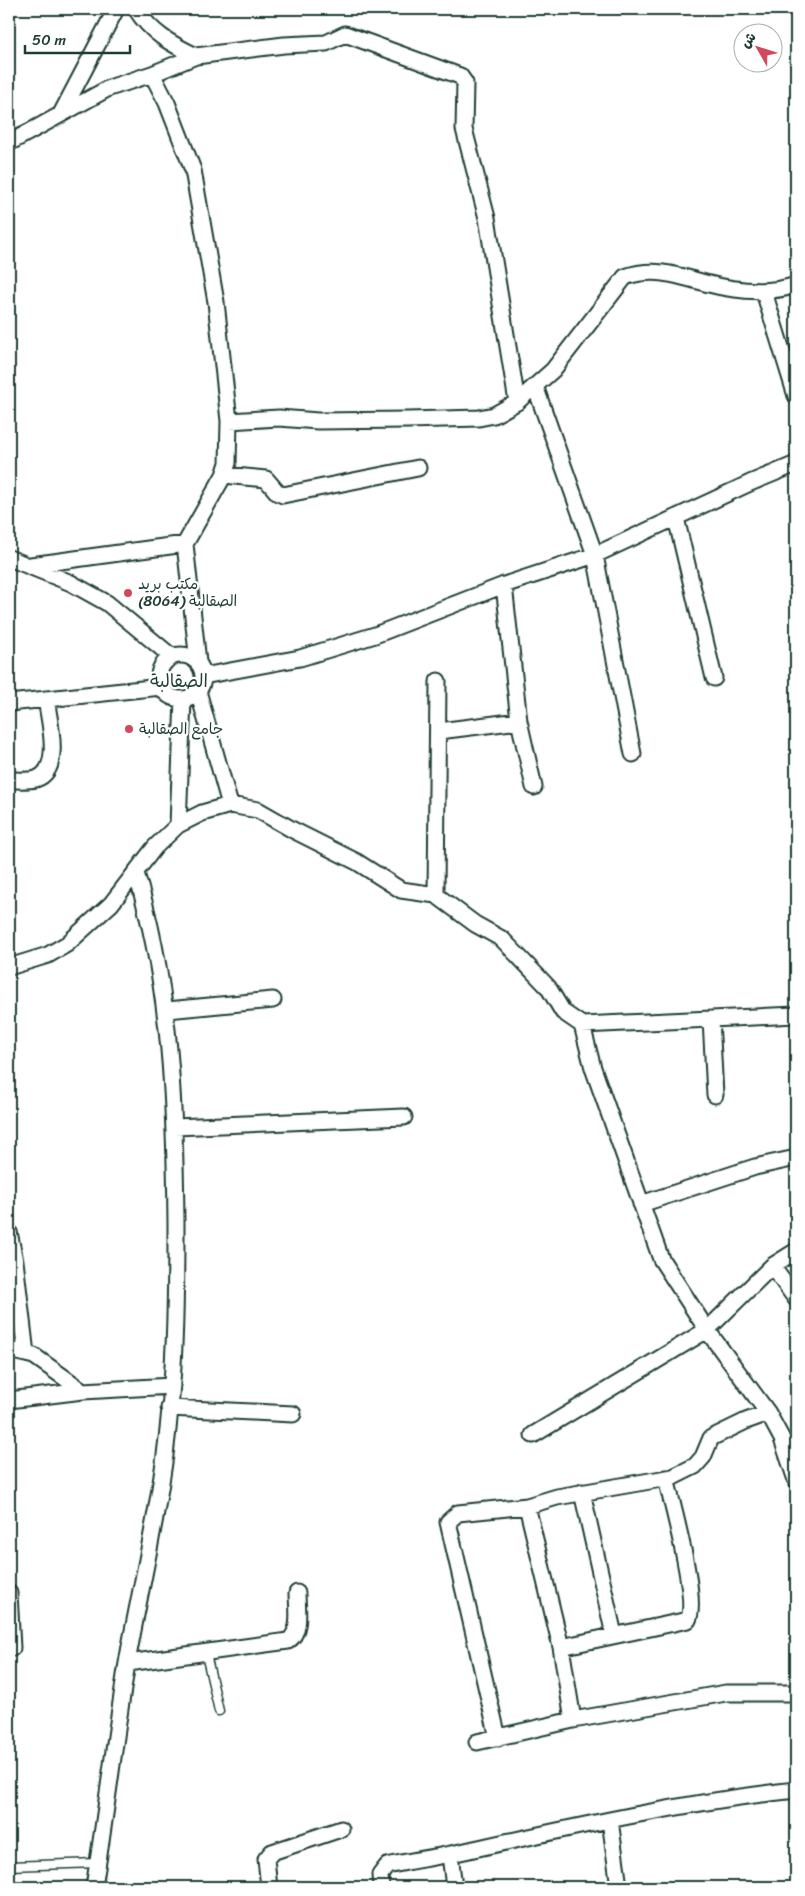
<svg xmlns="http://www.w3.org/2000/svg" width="805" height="1896" viewBox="0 0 805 1896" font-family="Sriracha,'Playpen Sans Arabic',sans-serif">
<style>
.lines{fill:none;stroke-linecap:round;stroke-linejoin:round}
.service-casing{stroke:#1f3d34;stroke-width:11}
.minor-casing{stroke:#1f3d34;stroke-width:19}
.service{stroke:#fff;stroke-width:8}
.minor{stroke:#fff;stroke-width:15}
.poi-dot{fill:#d1495b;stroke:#fff;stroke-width:2}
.labels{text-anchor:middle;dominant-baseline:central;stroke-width:4.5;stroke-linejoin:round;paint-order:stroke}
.poi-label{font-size:15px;fill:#1f3d34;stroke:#fff;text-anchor:start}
.quarter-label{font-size:18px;fill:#1f3d34;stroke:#fff}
</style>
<rect width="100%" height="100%" fill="#fff"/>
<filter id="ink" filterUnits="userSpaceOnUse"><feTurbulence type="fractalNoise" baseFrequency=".02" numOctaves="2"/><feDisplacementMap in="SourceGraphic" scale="10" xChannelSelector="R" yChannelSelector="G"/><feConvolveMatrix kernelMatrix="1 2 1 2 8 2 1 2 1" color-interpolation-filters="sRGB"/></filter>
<g filter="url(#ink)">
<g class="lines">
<g class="service-casing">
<path id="service" d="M206,1654L219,1711
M9,1866L98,1863"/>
</g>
<g class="minor-casing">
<path id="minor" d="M136,9C151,33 171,44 196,56
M152,74L196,56L284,45L326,43L345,34L460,76L465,83L464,129L487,218L517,402
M61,114L116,9
M9,143L109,88L152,74L167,103L193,170L216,302L229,421L228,463L224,475L185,544L198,662
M764,292L796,396
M535,386L595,555L633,754
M229,421L279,418L318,421L408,420L479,418L494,415L517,402L553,370L625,277C653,267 677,275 705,283C735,291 766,295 796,285
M224,475L266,479L278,493L283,495L418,468
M676,518L714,678
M9,558L71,583L107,603L171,656
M31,565L185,544
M504,585L519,721L534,787
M159 677a22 22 0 1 1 44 0a22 22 0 1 1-44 0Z
M203,676L300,658L375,635L504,585L595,555L750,483L796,464
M198,691L230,805
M9,703L161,687
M439,731L519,721
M9,780C17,780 28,781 36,779C63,770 49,720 46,699
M178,825L183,699
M436,895L438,681
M9,967L48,955L67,944L111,904L155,847L178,825L202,813L230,805L258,810L293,830L357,862L401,890L436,895L475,924L502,939L548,987L563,1012L582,1025L593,1068L661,1259L707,1330L768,1413L782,1439L796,1480
M167,1010L273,1000
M711,1019L715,1095
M582,1025L796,1015
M175,1127L404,1117
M641,1204L755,1167L796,1158
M9,1232L15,1261L26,1354
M772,1266L796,1299
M9,1350L34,1356L83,1391
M9,1400L83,1391L172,1386
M169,1408L293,1414
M533,1435L707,1330L772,1266L796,1251
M582,1492L614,1635
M527,1506L561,1647L573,1720L726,1693H796
M9,1593L12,1648
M561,1647L688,1620C699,1600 672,1504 666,1478
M128,1663L288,1641C302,1632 297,1608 297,1593
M498,1738L448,1522L458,1513L527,1506L557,1497L673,1477L695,1466L703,1457L711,1438L746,1421L768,1413
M477,1742L573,1720
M610,1820L619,1887
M450,1855L454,1887
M94,1887C106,1813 115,1738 127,1663C139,1594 156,1525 165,1455C175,1379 176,1302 176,1224C175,1105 171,988 136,873
M269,1887L266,1859L272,1852L341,1829
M381,1887L380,1875L387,1866C412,1860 439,1857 465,1851C574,1827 684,1802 796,1790"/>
</g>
<use href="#service" class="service"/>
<use href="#minor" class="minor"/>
</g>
</g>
<g class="poi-dot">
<circle cx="128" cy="593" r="5"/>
<circle cx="129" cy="729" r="5"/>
</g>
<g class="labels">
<g class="poi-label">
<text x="138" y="584">مكتب بريد<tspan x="138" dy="17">الصقالبة (8064)</tspan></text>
<text x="139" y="729">جامع الصقالبة</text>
</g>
<g class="quarter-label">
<text x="179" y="681">الصقالبة</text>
</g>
</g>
<rect width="805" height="1896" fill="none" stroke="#fff" stroke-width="30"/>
<rect x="15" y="15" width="775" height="1866" fill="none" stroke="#1f3d34" stroke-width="2" filter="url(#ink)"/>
<g transform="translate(758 48) rotate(309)"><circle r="24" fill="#ffffff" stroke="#a5b1ae"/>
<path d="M0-4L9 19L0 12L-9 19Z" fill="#d1495b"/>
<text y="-8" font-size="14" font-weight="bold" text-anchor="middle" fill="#1f3d34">ش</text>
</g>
<path d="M25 45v8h105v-8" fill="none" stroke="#1f3d34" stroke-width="2.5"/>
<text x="32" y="45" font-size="15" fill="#1f3d34" stroke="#ffffff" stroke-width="4" paint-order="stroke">50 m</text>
</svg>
